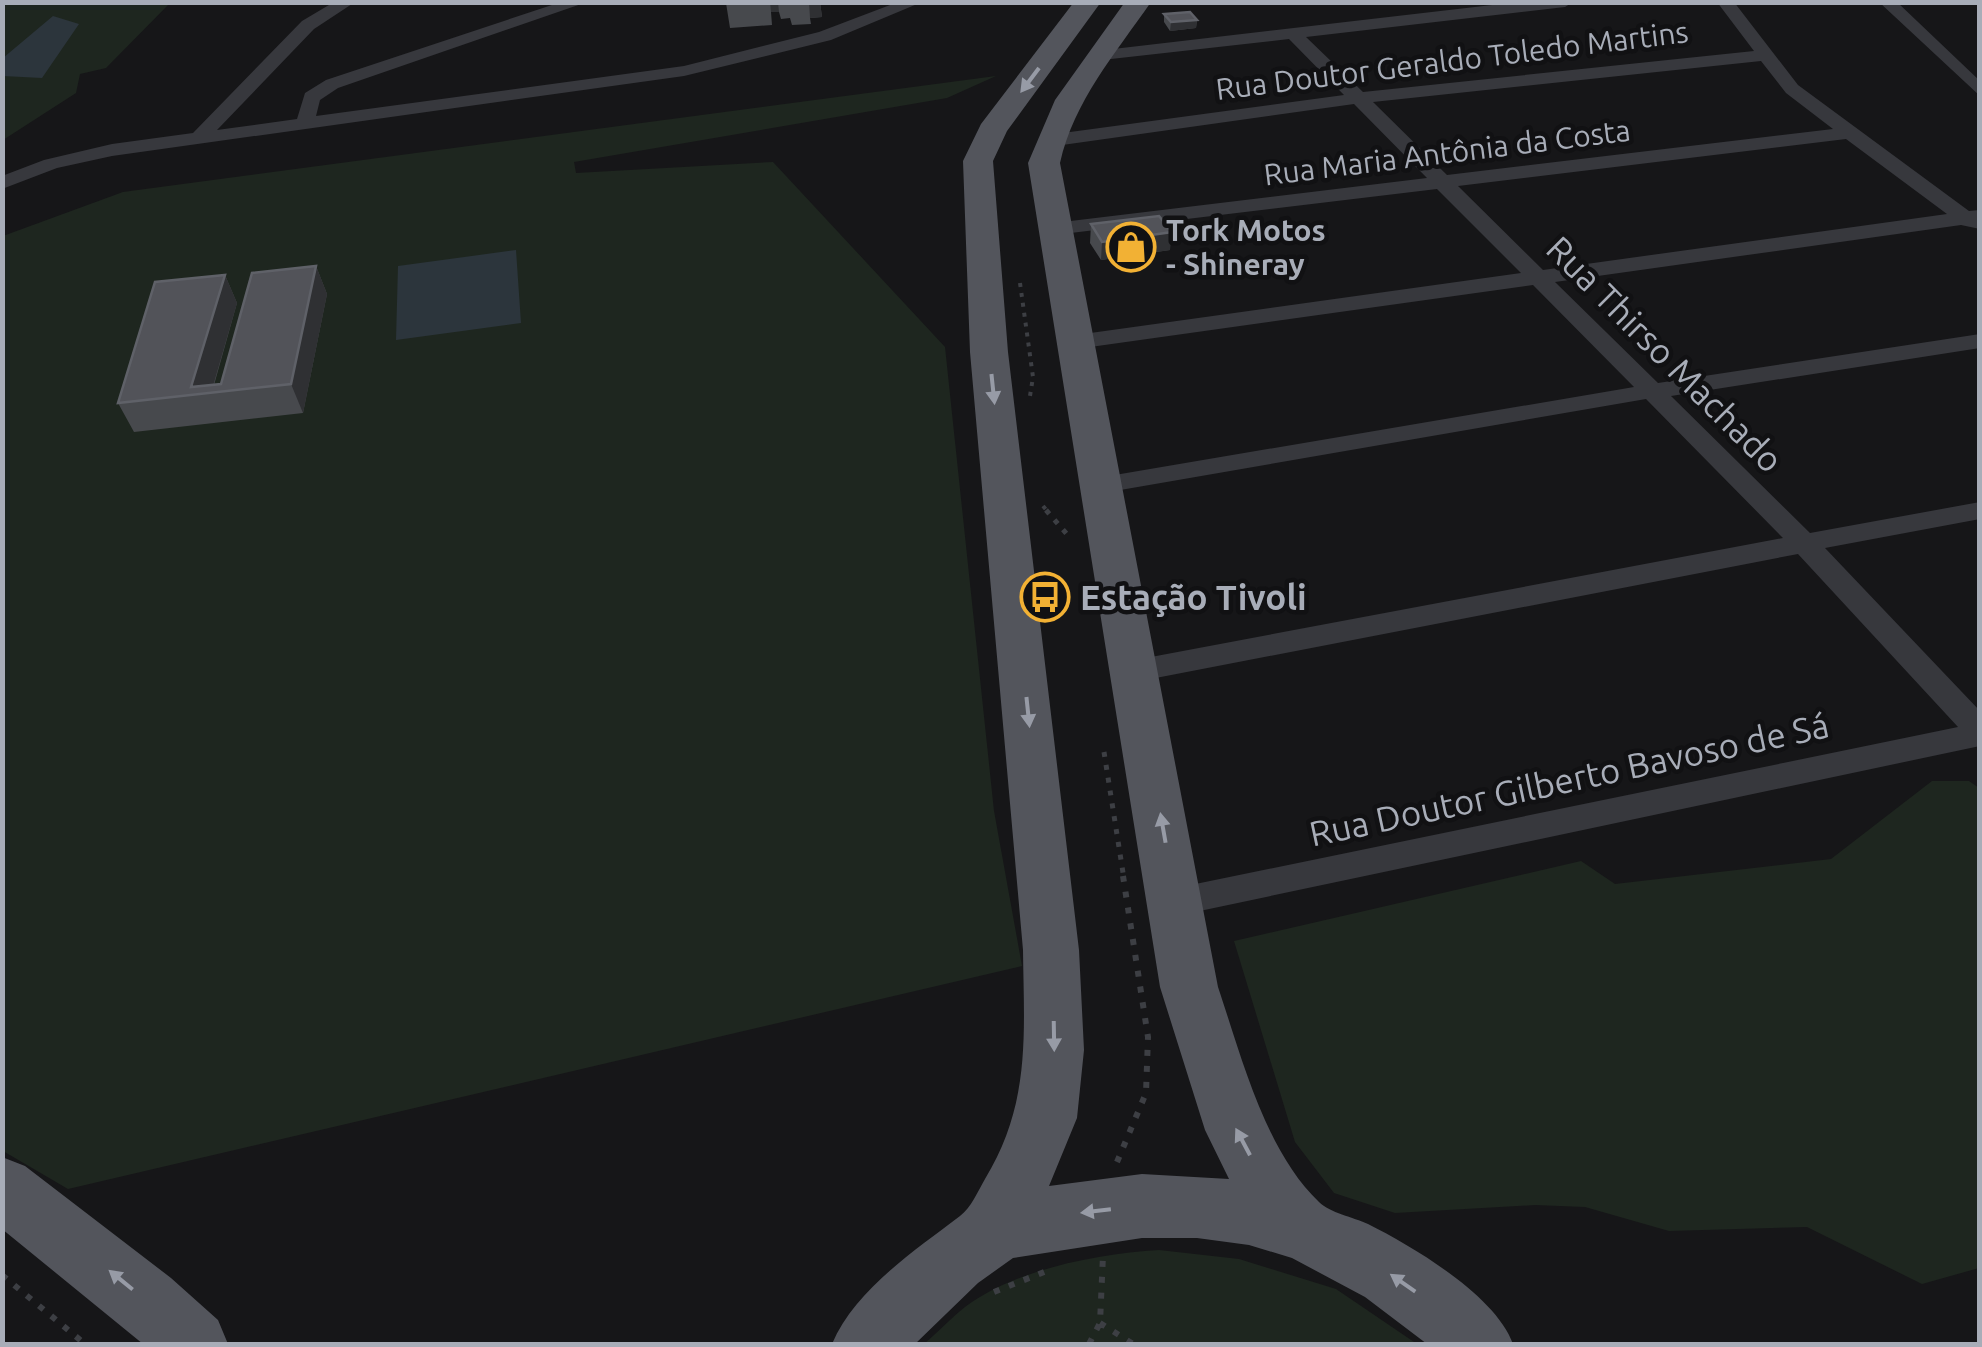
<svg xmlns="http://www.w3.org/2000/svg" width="1982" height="1347" viewBox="0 0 1982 1347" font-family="Ubuntu,sans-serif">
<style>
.green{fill:#1e261f}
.water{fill:#2c353c}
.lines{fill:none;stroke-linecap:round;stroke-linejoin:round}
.path-far2{stroke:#3d3f44;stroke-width:4;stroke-dasharray:4 6;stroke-linecap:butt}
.path-far1{stroke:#3d3f44;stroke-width:5;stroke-dasharray:5 8;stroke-linecap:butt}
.path{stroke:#3d3f44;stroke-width:6;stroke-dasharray:6 10;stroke-linecap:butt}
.minor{fill:#37383d;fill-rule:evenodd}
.primary{fill:#53555c;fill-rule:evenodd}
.wall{fill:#47494d}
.shaded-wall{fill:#2f3033}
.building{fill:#525359;stroke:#5f6168;stroke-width:2.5}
.oneway{fill:#979ba6}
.labels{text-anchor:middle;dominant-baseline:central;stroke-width:9;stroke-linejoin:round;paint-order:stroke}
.far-street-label{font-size:30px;fill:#a8adb8;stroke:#111113}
.far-poi-label{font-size:30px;font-weight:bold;fill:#a8adb8;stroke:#111113;text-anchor:start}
.street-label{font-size:35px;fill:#a8adb8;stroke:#111113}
.poi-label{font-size:35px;font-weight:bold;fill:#a8adb8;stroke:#111113;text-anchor:start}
</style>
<rect width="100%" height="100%" fill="#161618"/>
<path class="green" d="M3,3H170L106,68L80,74L76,93L3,140Z
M996,76L947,98L574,162L576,173L773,162L945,347L994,811L1022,966L68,1189L3,1151V236L123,192Z
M1932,781H1969L1979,788V1268L1922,1284L1807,1227L1669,1231L1585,1207L1535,1205L1395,1213L1334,1193L1295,1142L1234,941L1581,861L1615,884L1831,859Z
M1159,1250L1239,1259L1336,1289L1417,1344H924C938,1332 951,1318 965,1307C1016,1269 1097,1254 1159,1250Z"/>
<path class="water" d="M53,16L79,24L42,78L3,76V58Z
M516,250L521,323L396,340L398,266Z"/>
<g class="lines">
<path class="path-far2" d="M1020,283L1033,377L1030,396
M1043,506L1048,512"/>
<path class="path-far1" d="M1046,510L1071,539
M1104,752L1124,879"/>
<path class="path" d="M1117,1162L1146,1093L1148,1037L1123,876
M2,1275L85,1344
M994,1292L1049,1270
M1100,1323L1133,1344
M1089,1344L1100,1323L1103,1255"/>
<path class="minor" d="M334,2H355L314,29L217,130L297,119L305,93L326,80L561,2H587L338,88L320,100L316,116L684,66L819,32L898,2H922L831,40L684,76L112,156L57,168L2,189V176L44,160L112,144L193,133L302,21Z
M1518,2H1573L1565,7L1306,37L1363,92L1754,51L1717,2H1734L1798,85L1969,211L1980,210V229L1961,225L1555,282L1658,383L1980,334V348L1671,396L1810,533L1980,502V519L1825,548L1980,711V746L1176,916L1164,912L1159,902L1164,892L1176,888L1958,727L1798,554L1135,682L1124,679L1120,671L1124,663L1135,660L1783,538L1646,399L1103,493L1090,485L1103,477L1634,387L1533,285L1076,349L1064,342L1076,335L1521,273L1437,189L1054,235L1044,229L1054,223L1427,178L1354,104L1048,147L1038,141L1048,135L1344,95L1289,39L1102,60L1096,59V51ZM1761,61L1786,93L1833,129L1447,175L1373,102ZM1846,139L1947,214L1543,270L1458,186Z
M1879,2H1897L1980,81V96Z"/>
<path class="primary" d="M1074,2H1101L1007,131L993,161L1008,352L1079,950L1084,1050L1077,1118L1049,1186L1142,1174L1229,1179L1205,1130L1160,987L1028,163L1055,100L1125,2H1151C1115,54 1074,101 1060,163L1218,987C1241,1055 1265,1151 1319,1202C1330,1213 1353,1217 1368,1224C1414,1247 1496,1296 1513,1344H1427L1365,1297L1292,1258L1249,1245L1197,1238H1142L1013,1258L978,1283L915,1344H832C855,1290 914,1251 960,1216C971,1208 978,1191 985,1179C1031,1103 1024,1035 1023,950L970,352L963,161L981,124Z
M2,1157L25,1166L171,1278L218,1320L228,1344H143L2,1229Z"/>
</g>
<path class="wall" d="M820,2L822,17L810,18L811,24L792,25L790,18L781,19L779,12H771L772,25L730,28L726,3Z
M1164,14L1197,20L1196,28L1170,31L1164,22Z
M1091,224L1170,250L1101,260L1090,243Z
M316,266L327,294L303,413L134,432L118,403L225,275L237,303L214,385L221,384Z"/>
<path class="shaded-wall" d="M770,2H778L779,12H771Z
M809,2H820L822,17L810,18Z
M1197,20L1196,28L1170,31L1171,22Z
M1172,232L1170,250L1101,260L1102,242Z
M316,266L327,294L303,413L291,384Z
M225,275L237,303L211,393L191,387Z"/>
<path class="building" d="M1190,12L1197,20L1171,22L1164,14Z
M1159,216L1172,232L1102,242L1091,224Z
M316,266L291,384L118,403L155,282L225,275L191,387L221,384L252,273Z"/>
<defs><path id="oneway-solid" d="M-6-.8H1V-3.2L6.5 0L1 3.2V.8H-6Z" transform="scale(2.5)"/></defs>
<g class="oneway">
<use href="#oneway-solid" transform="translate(1030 80) rotate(127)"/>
<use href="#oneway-solid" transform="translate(993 389) rotate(84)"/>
<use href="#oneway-solid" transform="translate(1028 712) rotate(84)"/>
<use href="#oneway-solid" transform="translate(1163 828) rotate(-100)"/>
<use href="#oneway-solid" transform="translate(1054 1036) rotate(89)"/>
<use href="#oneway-solid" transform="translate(1243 1142) rotate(-118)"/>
<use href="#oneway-solid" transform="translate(1096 1211) rotate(173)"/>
<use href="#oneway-solid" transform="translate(121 1280) rotate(-141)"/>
<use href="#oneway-solid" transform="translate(1403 1283) rotate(-145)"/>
</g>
<defs>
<g id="shop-ring" transform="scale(2.5)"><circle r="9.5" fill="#111113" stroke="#f2b134" stroke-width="1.5"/><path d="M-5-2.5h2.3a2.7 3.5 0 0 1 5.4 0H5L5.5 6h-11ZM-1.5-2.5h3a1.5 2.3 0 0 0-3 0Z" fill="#f2b134"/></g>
<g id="bus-ring" transform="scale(2.5)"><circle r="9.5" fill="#111113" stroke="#f2b134" stroke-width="1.5"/><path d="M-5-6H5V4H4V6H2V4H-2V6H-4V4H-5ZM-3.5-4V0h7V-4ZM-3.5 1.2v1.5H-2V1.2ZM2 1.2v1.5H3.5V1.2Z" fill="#f2b134"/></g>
</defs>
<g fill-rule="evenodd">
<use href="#shop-ring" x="1131" y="247"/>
<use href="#bus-ring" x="1045" y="597"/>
</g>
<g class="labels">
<g class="far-street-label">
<text transform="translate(1452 60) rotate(-7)">Rua Doutor Geraldo Toledo Martins</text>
<text transform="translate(1447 152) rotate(-7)">Rua Maria Antônia da Costa</text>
</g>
<g class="far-poi-label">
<text x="1166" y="230">Tork Motos<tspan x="1166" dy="34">- Shineray</tspan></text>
</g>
<g class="street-label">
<text transform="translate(1665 354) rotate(45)">Rua Thirso Machado</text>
<text transform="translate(1569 779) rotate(-12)">Rua Doutor Gilberto Bavoso de Sá</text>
</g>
<g class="poi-label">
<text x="1080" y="597">Estação Tivoli</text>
</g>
</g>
<rect width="1982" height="1347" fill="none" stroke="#a8adb8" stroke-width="10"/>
</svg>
